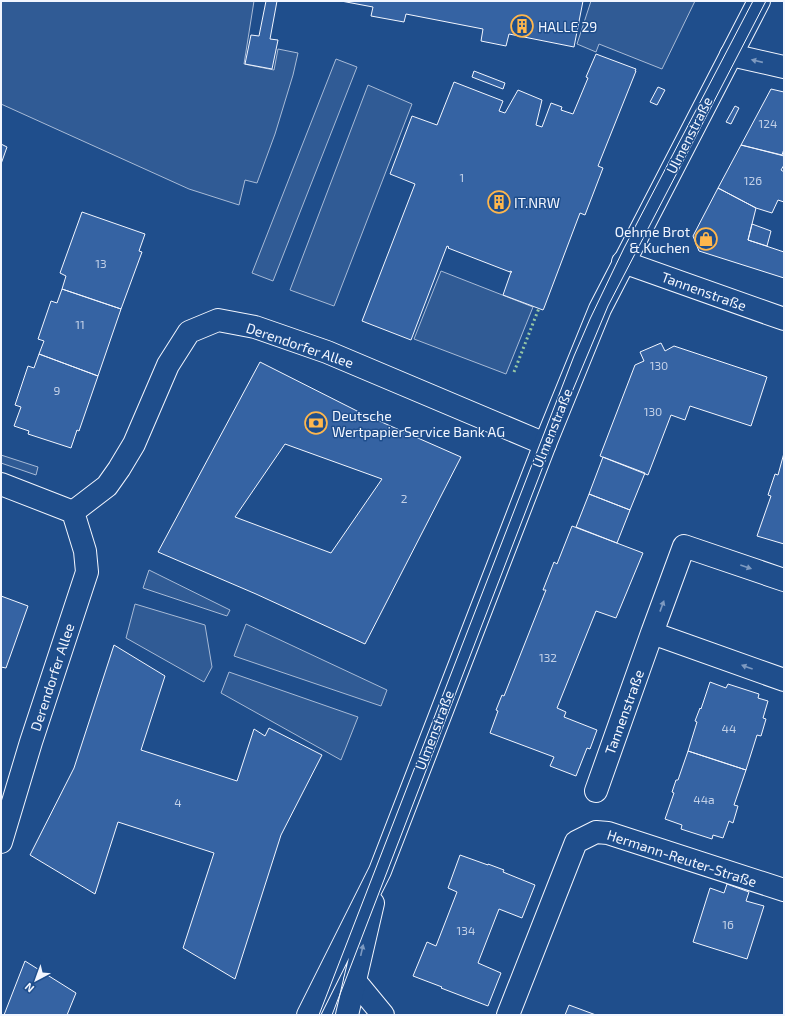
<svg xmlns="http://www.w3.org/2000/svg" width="785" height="1016" viewBox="0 0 785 1016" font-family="'Exo 2',sans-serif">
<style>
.built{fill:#305b95;stroke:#a8bbd7}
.building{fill:#3563a3;stroke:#f2f6ff;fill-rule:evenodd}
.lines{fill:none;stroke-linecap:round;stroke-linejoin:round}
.minor-casing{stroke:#f2f6ff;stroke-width:24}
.major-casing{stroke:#f2f6ff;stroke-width:24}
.minor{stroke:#1f4e8c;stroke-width:22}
.major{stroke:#1f4e8c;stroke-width:22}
.tram{stroke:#f2f6ff;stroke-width:1}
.hedge{stroke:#97c8a6;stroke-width:3;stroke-dasharray:2 3;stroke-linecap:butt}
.oneway{fill:#7e9ac0}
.labels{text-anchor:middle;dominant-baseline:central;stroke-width:3;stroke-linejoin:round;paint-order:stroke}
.number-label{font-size:12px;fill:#c3d1e8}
.poi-label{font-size:14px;fill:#f2f6ff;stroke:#1f4e8c;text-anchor:start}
.street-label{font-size:14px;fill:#f2f6ff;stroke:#1f4e8c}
</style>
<rect width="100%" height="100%" fill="#1f4e8c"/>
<path class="built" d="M1,1H254L244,64L274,70L278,49L298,53L293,75L275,134L257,183L245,180L239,205L189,189L1,104Z
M591,1H695L662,69L599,44L596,52L577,44Z
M336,59L357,67L273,281L252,273Z
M368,85L412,104L334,306L290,290Z
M441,271L533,307L506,374L414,339Z
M1,455L38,467L36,475L1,463Z
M149,570L230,610L227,616L143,588Z
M135,604L205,625L212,667L204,682L126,638Z
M246,624L387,690L381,706L234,656Z
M229,672L358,717L341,760L221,693Z"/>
<path class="building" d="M266,1H277L270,39L278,40L272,69L245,64L251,35L259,36Z
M341,1H583L574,47L509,34L506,46L481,41L483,29L406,14L404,22L371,16L373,7Z
M596,54L636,69L635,71H636L598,166L603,168L585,215L580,213L544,308L543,310L503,295L511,272H512L510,271V272L448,248L449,247L447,246L411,340L362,321L415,184L390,174L412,116L437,125L454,82L503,101L499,111L505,113L518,90L542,100L536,125L542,127L551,103L562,107L561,110L573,114L588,78L586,77Z
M474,71L505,83L503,89L472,77Z
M658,87L665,90L657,105L650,102Z
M771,89L784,92V149L782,155L741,145Z
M735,106L739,108L731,124L726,122Z
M1,144L7,147L1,164Z
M741,145L784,156V165L781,170L784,172V202L778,200L772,213L756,208L718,188Z
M718,188L756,208L748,240L784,252V278L699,251L693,236Z
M82,212L145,234L139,251L142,252L121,309L62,289L66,276L60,273Z
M752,224L771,231L767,246L748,240Z
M62,289L121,309L98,376L39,354L44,341L38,339L51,301L57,303Z
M661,343L665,351L674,346L767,377L751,426L690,406L685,420L671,415L648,475L600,456L635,365L644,361L640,352Z
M39,354L98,376L79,431L77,430L71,448L28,434L29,431L14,426L21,407L15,405L28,366L34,368Z
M260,362L361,413L461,457L365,644L256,594L158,552ZM285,444L382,479L331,553L235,517Z
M784,453V544L757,536L771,496L768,495L775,474L778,475Z
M603,457L645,473L630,510L589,494Z
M589,494L630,510L617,543L576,527Z
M572,526L643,553L616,618L596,611L557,708L566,712L564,717L597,730L590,749L587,748L576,776L550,766L554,757L490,733L498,711L496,710L502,695L504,696L546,590H543L554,562L557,564Z
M1,596L28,606L6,668L1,667Z
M114,645L165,676L141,750L237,781L254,729L265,736L269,728L322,755L281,835L235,979L183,948L214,853L118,822L95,894L30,855L74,768Z
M710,682L726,688L728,684L759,694L758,698L768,701L763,718L766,719L761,736L757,735L746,770L688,751L697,722L695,721L700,708L701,709Z
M688,751L746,770L734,805L738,806L733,823L729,821L723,838L713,835L712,839L681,829L682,825L665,819L674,793L672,792L676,780H678Z
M460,855L488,865V864L504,870L503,872L535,885L522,918L499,909L478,963L501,973L488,1006L441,988L442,987L413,976L427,942L436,946L457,892L448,888Z
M727,884L749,892L746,901L764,906L747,959L693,942L710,888L724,893Z
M25,961L76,993L67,1015H4Z
M569,1005L596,1015H565Z"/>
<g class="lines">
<g class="minor-casing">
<path id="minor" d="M731,55L784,67
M623,262L784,319
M1,484L73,512L107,486L119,469L134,444L168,365L189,332L218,320L255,327L327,352L545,444
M784,580L684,546L652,633L784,680
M596,791L652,633
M1,842L31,742L87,572L85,551L73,512
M355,981L383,1015
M508,1015L576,842L596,832L608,833L784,890"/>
</g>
<g class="major-casing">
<path id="major" d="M308,1015L380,871L545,444L600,309L759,1
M347,1015L373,903"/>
</g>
<use href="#minor" class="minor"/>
<use href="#major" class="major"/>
<path class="tram" d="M319,1015L574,356L590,319L624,248L753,1
M332,1015L567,404L608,306L766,1"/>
<path class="hedge" d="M514,372L539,308"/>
</g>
<defs><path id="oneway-solid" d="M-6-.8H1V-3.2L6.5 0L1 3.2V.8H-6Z"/></defs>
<g class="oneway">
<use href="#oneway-solid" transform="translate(757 61) rotate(-167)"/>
<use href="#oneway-solid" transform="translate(746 567) rotate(19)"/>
<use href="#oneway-solid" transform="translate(662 606) rotate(-70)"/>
<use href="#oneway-solid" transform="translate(747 667) rotate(-160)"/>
<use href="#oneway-solid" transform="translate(362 950) rotate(-77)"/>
</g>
<defs>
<g id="building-ring" transform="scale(1.15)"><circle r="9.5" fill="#1f4e8c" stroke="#ffb74d" stroke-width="1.5"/><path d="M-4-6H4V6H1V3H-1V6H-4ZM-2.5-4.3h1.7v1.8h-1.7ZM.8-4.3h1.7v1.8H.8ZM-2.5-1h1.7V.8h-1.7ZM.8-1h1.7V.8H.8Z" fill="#ffb74d"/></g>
<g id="shop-ring" transform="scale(1.15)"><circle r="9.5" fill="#1f4e8c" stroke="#ffb74d" stroke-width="1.5"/><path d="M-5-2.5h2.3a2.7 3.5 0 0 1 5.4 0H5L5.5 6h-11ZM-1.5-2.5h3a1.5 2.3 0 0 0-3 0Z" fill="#ffb74d"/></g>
<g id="bank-ring" transform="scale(1.15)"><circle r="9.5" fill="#1f4e8c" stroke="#ffb74d" stroke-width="1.5"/><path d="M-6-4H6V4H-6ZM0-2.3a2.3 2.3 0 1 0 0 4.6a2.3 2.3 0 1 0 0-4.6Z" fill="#ffb74d"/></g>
</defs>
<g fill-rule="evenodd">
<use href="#building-ring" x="522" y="26"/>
<use href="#building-ring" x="499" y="202"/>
<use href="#shop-ring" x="706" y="239"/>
<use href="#bank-ring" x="316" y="423"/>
</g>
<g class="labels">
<g class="number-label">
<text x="768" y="123">124</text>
<text x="462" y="177">1</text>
<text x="753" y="180">126</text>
<text x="101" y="263">13</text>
<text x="80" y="324">11</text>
<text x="659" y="365">130</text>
<text x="57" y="390">9</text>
<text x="653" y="411">130</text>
<text x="404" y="498">2</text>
<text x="548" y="657">132</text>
<text x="729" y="728">44</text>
<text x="704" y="799">44a</text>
<text x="178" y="802">4</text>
<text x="728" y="924">16</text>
<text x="466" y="930">134</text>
</g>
<g class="poi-label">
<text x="538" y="26">HALLE 29</text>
<text x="514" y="202">IT.NRW</text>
<text x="690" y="231" text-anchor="end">Oehme Brot<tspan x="690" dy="16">&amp; Kuchen</tspan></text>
<text x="332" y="415">Deutsche<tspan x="332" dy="16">WertpapierService Bank AG</tspan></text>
</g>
<g class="street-label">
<text transform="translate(689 135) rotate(-63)">Ulmenstraße</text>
<text transform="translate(704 291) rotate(20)">Tannenstraße</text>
<text transform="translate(300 345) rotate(19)">Derendorfer Allee</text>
<text transform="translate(552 428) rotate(-68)">Ulmenstraße</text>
<text transform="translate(52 677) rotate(-72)">Derendorfer Allee</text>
<text transform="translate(624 712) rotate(-70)">Tannenstraße</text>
<text transform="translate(434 730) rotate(-69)">Ulmenstraße</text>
<text transform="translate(682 858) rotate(18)">Hermann-Reuter-Straße</text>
</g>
</g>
<rect width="785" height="1016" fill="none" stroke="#f2f6ff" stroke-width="4"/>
<g transform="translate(36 980) rotate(221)" stroke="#1f4e8c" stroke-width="3" paint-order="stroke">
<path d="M0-3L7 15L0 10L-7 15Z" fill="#f2f6ff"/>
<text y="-6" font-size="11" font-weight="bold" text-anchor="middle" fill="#f2f6ff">N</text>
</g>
</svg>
